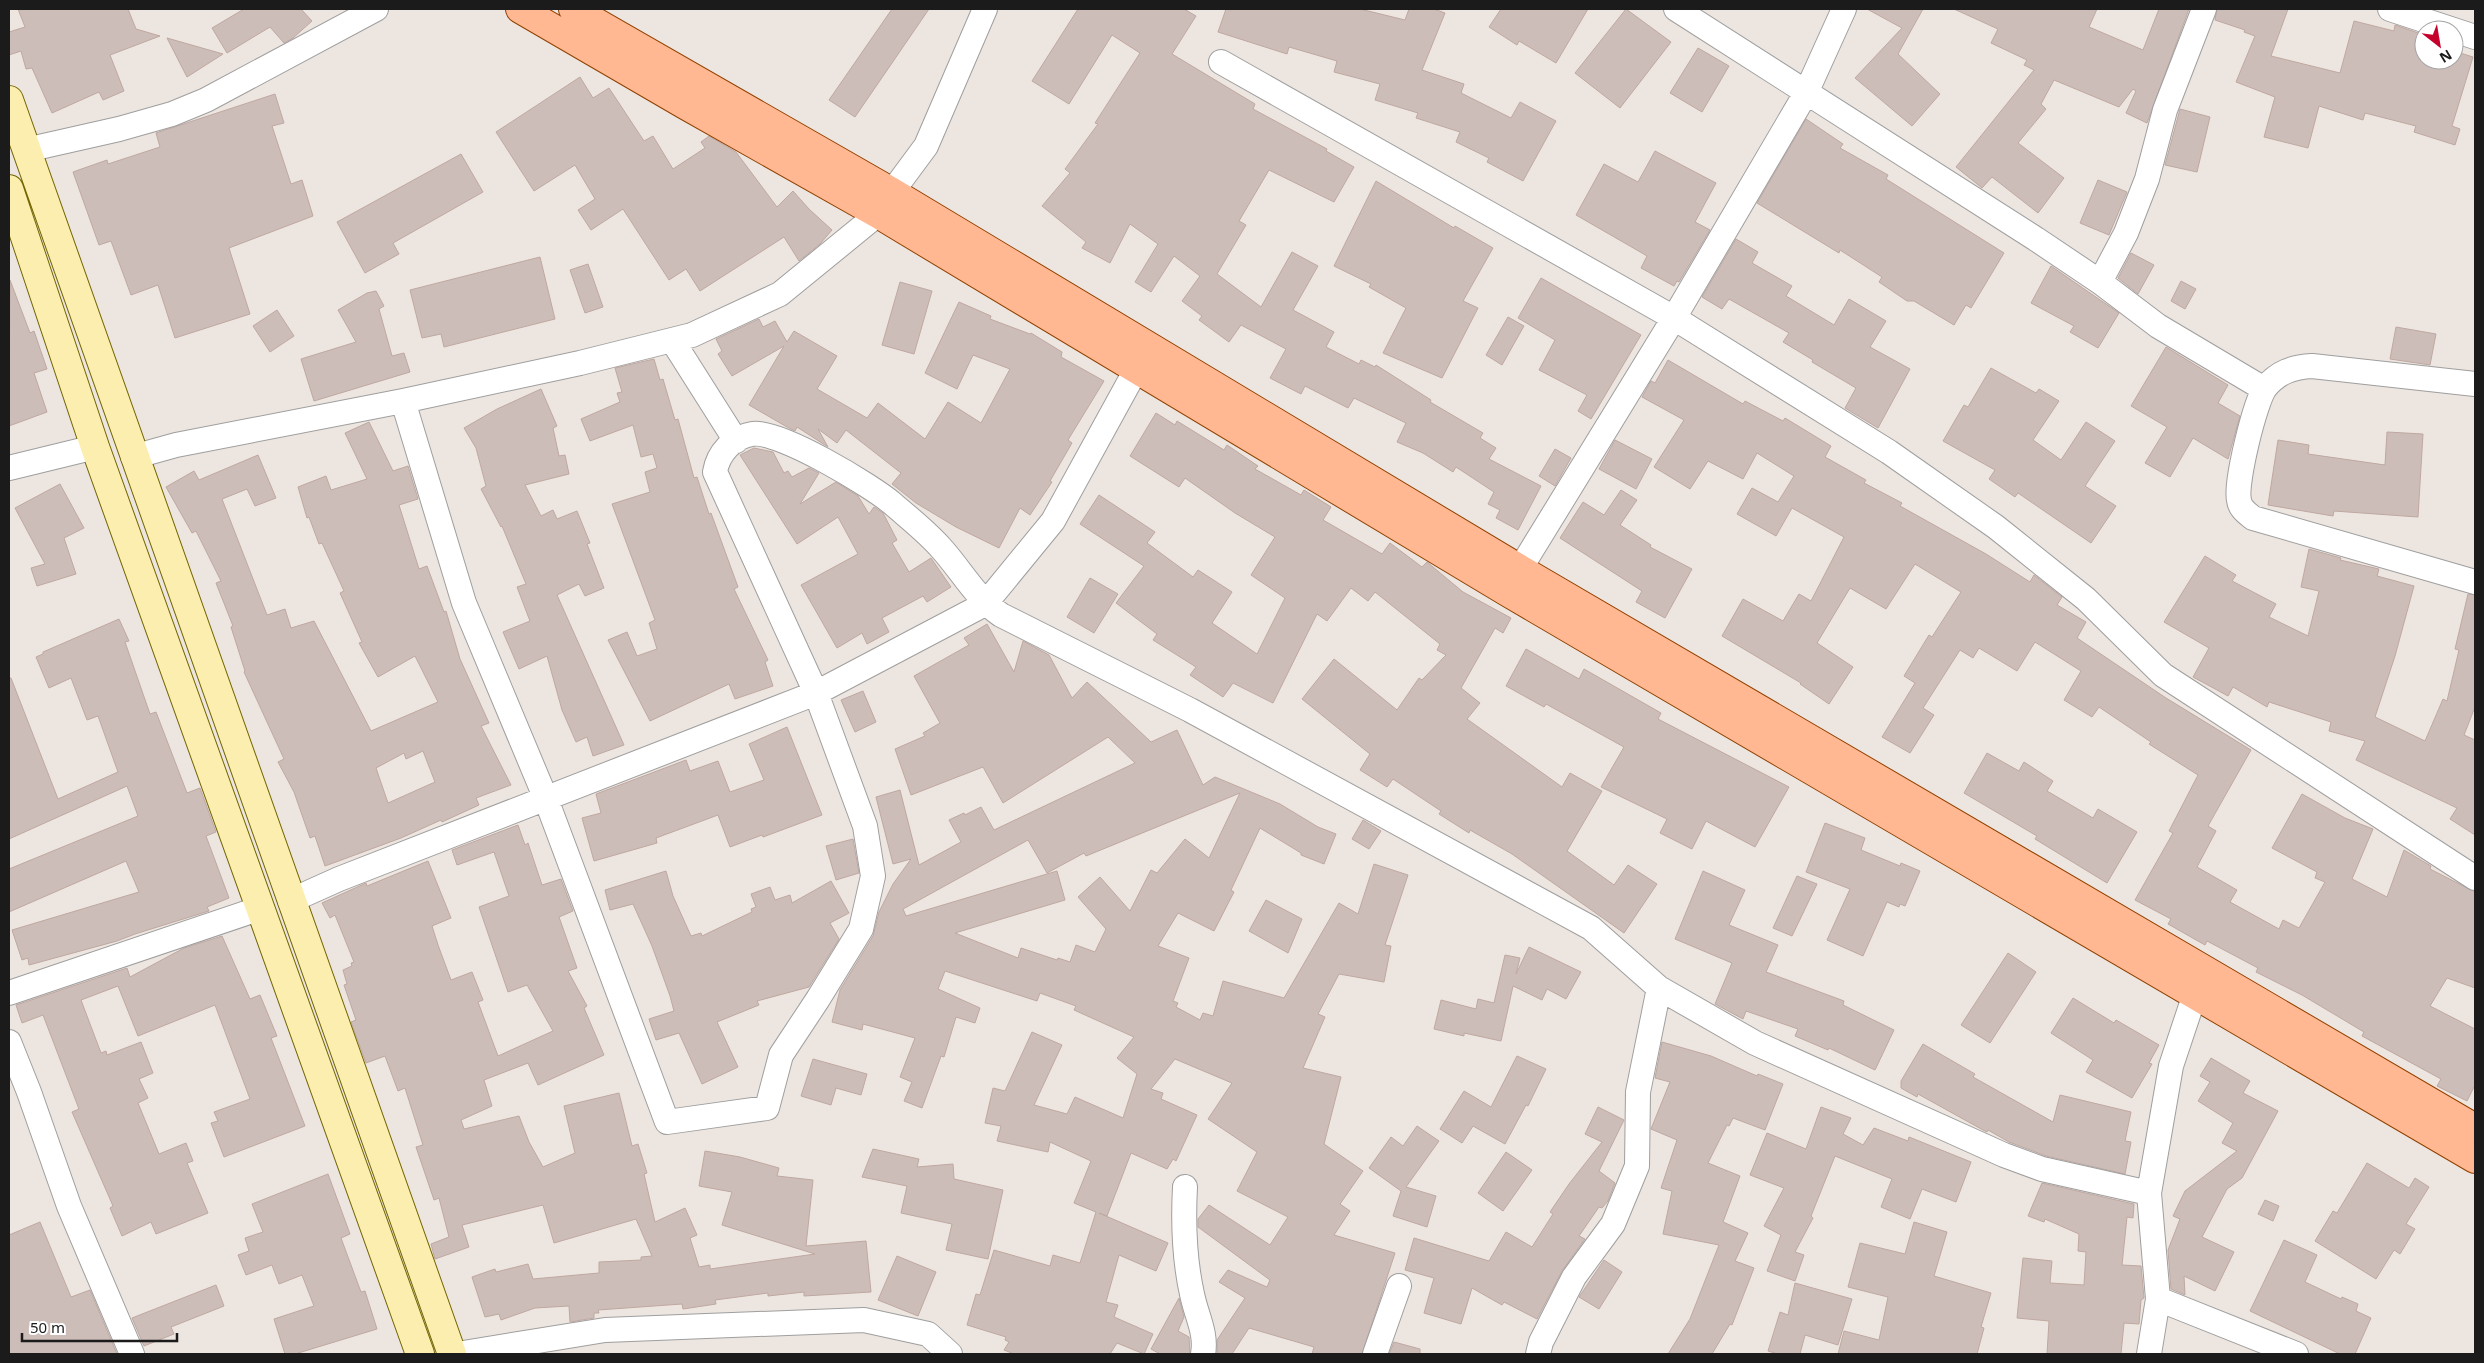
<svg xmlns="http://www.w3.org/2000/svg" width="2484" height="1363" viewBox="0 0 2484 1363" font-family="'Noto Sans',sans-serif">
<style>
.building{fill:#cdbdb9;stroke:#bfa8a1;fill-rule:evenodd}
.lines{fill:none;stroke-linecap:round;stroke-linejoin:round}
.street-casing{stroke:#9f9f9f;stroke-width:26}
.secondary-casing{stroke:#736600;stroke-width:30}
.primary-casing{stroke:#914100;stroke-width:30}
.street{stroke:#fff;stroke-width:24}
.secondary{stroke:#fceeaf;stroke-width:28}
.primary{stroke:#ffb892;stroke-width:28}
</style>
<rect width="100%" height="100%" fill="#ede5df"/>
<path class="building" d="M18,9H128L136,29L160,36L110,55L124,91L103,100L99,92L52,113L32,68L26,69L21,51L9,55V32L25,27Z
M244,9H301L312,21L293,38L284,43L270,27L227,53L212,28Z
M892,9H929L855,117L829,100Z
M1078,9H1184L1196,16L1172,54L1255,104L1253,109L1327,149L1326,151L1354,167L1334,202L1269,170L1239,221L1246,225L1217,274L1261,307L1292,252L1318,266L1293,310L1334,332L1326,347L1359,364L1361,360L1375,367L1376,365L1431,400L1430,402L1483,433L1480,438L1496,448L1489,459L1541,486L1518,530L1496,518L1500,510L1488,504L1494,492L1456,467L1453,472L1423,453L1397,442L1406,423L1354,398L1348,408L1305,386L1301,394L1270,378L1286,349L1241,325L1229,342L1199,320L1202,316L1182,301L1200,276L1174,256L1151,292L1135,282L1158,244L1130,224L1110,263L1082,248L1086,242L1042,206L1070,173L1065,169L1098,124L1095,123L1140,53L1112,35L1069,104L1032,81Z
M1226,9H1360L1405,20L1409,9H1434L1445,13L1422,70L1464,84L1461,93L1511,118L1520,102L1556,121L1523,181L1487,162L1489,158L1456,142L1460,132L1416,118L1418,113L1375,100L1380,84L1334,72L1337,61L1289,47L1287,54L1218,32Z
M1501,9H1588L1556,63L1519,41L1517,45L1489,27Z
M1626,9L1671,42L1620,108L1575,73Z
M1867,9H1923L1898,54L1940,94L1912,126L1855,78L1902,28Z
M1954,9H2097L2089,27L2143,50L2159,9H2189L2147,123L2126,113L2136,91L2133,89L2119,107L2054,80L2041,104L2046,109L2018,143L2064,178L2038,213L1992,177L1982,188L1956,167L2034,70L2024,65L2027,60L1991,43L1998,29Z
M2217,9H2288L2271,56L2340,73L2354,21L2394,31L2395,25L2424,35V60H2454V51L2473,57L2452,126L2460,129L2455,145L2414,132L2416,126L2365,113L2363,120L2319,106L2308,148L2264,137L2275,97L2236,82L2255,36L2244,32L2245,30L2215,20Z
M167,38L223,54L187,77Z
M1698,48L1729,66L1702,112L1670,93Z
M580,77L593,98L609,88L644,141L653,136L673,169L705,148L701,142L709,136L736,152L777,207L793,191L809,209L832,230L820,244L799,261L784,237L700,291L686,269L669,280L623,209L591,230L578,210L595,199L575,165L534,191L496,132Z
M275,94L284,123L272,126L291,184L302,180L313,216L229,248L250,314L175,338L158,285L131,295L111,241L99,245L73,172L107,160L108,164L160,147L156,133Z
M2180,109L2210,117L2197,172L2165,165Z
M1806,119L1843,144L1840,148L1888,175L1886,179L2004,253L1971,308L1966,305L1954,325L1914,301H1907L1879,282L1882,277L1840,250L1839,253L1757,203Z
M1655,151L1716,183L1695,222L1710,230L1679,282L1677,281L1674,286L1641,268L1647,256L1642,253L1576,215L1604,164L1638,182Z
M461,154L483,192L393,243L399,254L365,273L337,222Z
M2098,180L2127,192L2109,235L2080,223Z
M1376,181L1454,228L1455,226L1493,248L1463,301L1478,308L1442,378L1383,353L1406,308L1369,287L1371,284L1334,266Z
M1736,239L1758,252L1752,263L1792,286L1786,296L1834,325L1849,299L1886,321L1870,347L1910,369L1878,428L1845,408L1856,388L1812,362L1813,360L1783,342L1789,333L1729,299L1722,309L1702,297Z
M2131,253L2154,265L2138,294L2118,278Z
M540,257L555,319L444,347L441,334L422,338L410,290Z
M588,264L603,307L585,313L570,270Z
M2051,266L2119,313L2098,348L2070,332L2074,326L2031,303Z
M1541,278L1641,335L1591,419L1578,411L1587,395L1539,370L1555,340L1518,318Z
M10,280L30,333L34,331L47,369L34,373L47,412L9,426Z
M2181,281L2196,289L2185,309L2171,301Z
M900,282L932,291L914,354L882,345Z
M376,291L384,306L379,309L392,356L404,353L410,372L314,401L301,359L356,342L338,310L367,293Z
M959,302L991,316L990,319L1030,334L1031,333L1062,352L1061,357L1104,381L1068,440L1072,443L1050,481L1052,482L1030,515L1020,508L999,548L956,527L916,503L892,484L901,473L846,430L837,443L818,429L828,447L797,427L795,431L787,427L749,405L784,346L732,376L718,354L722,351L716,339L759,319L763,327L775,321L787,342L794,331L837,356L817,389L867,418L878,403L925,439L948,402L981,423L1010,369L973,355L957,389L925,373Z
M277,310L294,336L270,352L253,326Z
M1508,317L1524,326L1502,365L1486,355Z
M2396,327L2436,334L2430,365L2390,359Z
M2166,347L2228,385L2218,403L2240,416L2228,459L2193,438L2170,477L2145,463L2167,427L2131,406Z
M654,359L660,380L663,379L675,420L678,419L694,478L697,477L709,514L711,513L738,587L734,589L768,660L765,662L773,686L735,699L729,684L650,721L608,640L627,632L637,656L657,649L649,623L655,620L612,504L650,492L645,472L657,468L653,454L641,457L633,425L590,441L581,419L620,402L617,393L622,392L615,368Z
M1668,360L1743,404L1745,401L1783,421L1785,418L1831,446L1825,457L1866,480L1864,483L1902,503L1900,506L1986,554L2030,582L2034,575L2062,597L2057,605L2086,622L2077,638L2166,698L2251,750L2208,826L2216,831L2197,867L2237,890L2230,902L2279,929L2283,920L2299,928L2325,882L2315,878L2317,872L2272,848L2302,794L2345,818L2373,829L2352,879L2387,897L2404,850L2431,866L2430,869L2475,892V988L2447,978L2430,1006L2475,1029V1085L2467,1101L2437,1086L2441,1079L2362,1036L2364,1032L2302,995L2256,972L2258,968L2207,941L2205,945L2168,924L2171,919L2135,900L2173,833L2169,831L2198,775L2149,744L2151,742L2099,707L2092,717L2064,700L2081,671L2035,642L2017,671L1979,648L1973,658L1960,650L1923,708L1934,715L1910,753L1882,737L1915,683L1904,676L1929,635L1932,637L1961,592L1915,564L1886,609L1850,588L1817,643L1853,667L1829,704L1800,684L1801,683L1722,636L1743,599L1783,621L1799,594L1811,601L1844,537L1792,508L1776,536L1737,514L1752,488L1778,502L1794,476L1757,453L1743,479L1708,461L1690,489L1654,467L1684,420L1642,397L1651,381L1655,383Z
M1991,368L2036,393L2039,389L2059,401L2033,440L2061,460L2086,422L2115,441L2085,486L2116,506L2091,543L2018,493L2015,497L1989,479L1995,470L1943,441L1964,405L1968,407Z
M541,389L557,426L553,428L559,456L565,455L569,474L525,485L541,516L553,510L557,519L577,511L590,543L587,544L604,588L585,596L579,584L557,595L624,745L593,756L587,737L576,742L562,710L547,656L519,669L503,632L530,621L517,587L526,584L502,526L501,527L481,489L486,486L476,448L464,428L497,409Z
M1156,413L1175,425L1177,421L1224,450L1227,445L1258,466L1255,469L1301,495L1304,490L1331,507L1323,520L1382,554L1390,543L1422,567L1427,562L1463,592L1511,618L1503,633L1495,628L1461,688L1480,703L1467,719L1562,787L1570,773L1602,791L1567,851L1614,885L1628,865L1657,884L1624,933L1512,854L1470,830L1469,833L1439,814L1441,811L1393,779L1387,787L1360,770L1370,754L1302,699L1334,659L1397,710L1419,678L1422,680L1446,655L1437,650L1440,644L1375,592L1368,601L1351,588L1327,621L1317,614L1273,703L1233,683L1223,697L1190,675L1196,667L1153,640L1157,634L1116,603L1144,566L1080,524L1099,495L1155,532L1147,543L1193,577L1198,570L1232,592L1212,623L1257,654L1285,598L1251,575L1275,537L1235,513L1185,478L1179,487L1130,456Z
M369,422L393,471L408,466L418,499L399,505L419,569L427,566L444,612L446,611L460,659L489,723L481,726L511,785L476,798L479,805L442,822L441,820L401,838L325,866L315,836L310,838L294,792L278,762L284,759L244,672L245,671L231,627L233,626L216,583L221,581L196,531L192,533L166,487L194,471L199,480L258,455L276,498L255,506L247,489L222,499L267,615L285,609L291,628L314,621L371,731L438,702L415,656L378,677L359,643L362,642L340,593L344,591L322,543L319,544L309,517L307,518L298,487L326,476L331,490L367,479L345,433ZM423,751L435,782L388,803L376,768L404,753L406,759Z
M2387,432L2423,434L2418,517L2334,511L2333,516L2268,505L2278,440L2309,445L2308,454L2385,465Z
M1615,440L1652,459L1636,489L1599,469Z
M754,448L773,452L784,473L788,471L792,477L809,468L819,473L800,504L836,482L858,496L869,514L874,507L883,513L897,540L892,543L909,572L931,558L951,587L927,602L923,596L882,618L889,632L867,644L862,633L837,648L801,585L858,554L838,517L797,544L740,455Z
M1555,449L1571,458L1555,486L1539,476Z
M60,484L84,528L64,538L76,574L37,586L31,568L45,564L15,508Z
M1621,490L1637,500L1620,525L1651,545L1650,547L1692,569L1665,618L1636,602L1642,591L1560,538L1583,502L1604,515Z
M2309,549L2341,558L2340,560L2379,569L2377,576L2414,586L2395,656L2375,717L2425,741L2443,699L2447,701L2459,650L2455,649L2468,594L2475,595V707L2464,735L2475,740V835L2450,819L2457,808L2356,760L2365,741L2329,731L2331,722L2269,702L2267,707L2233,687L2228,696L2193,677L2209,648L2164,622L2205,556L2236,575L2232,581L2276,604L2269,617L2308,636L2319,591L2301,587Z
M1090,578L1118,594L1094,633L1067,617Z
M119,619L129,641L125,642L150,714L156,712L187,793L200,788L216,832L206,836L229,898L207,907L209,911L135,934L117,941L29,965L28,958L22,960L12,930L139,892L126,861L9,912V869L138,816L127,786L9,839V678H11L58,799L118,772L98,716L87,720L71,678L49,688L36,657L43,654V652Z
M987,624L1014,672L1023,641L1049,655L1072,698L1087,682L1151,742L1177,730L1203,785L1215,777L1280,804L1318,827L1336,834L1324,864L1301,855V853L1260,828L1231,890L1234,892L1214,931L1178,913L1158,946L1189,958L1173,1001L1178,1003L1176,1007L1200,1020L1203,1013L1213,1016L1223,981L1284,998L1339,903L1358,914L1374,864L1408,875L1385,945L1391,946L1384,982L1339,974L1318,1014L1325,1017L1303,1068L1341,1077L1324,1144L1363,1171L1340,1204L1350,1211L1334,1235L1395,1253L1362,1354H1312L1314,1347L1249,1328L1232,1354H1217V1340L1245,1298L1219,1282L1228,1270L1267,1287L1270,1280L1198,1227V1219L1209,1205L1270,1245L1288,1217L1237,1191L1257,1152L1208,1119L1232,1083L1175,1059L1151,1089L1163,1093L1161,1099L1197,1115L1176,1161L1173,1159L1167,1169L1131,1153L1107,1216L1099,1213L1168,1243L1156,1271L1119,1255L1106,1302L1118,1305L1114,1317L1153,1334L1144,1354L1117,1343L1110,1354H1014L1004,1350L1009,1342L1005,1340L1006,1337L967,1325L976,1294L980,1295L994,1250L1050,1266L1053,1255L1080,1263L1096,1212L1074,1203L1091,1161L1050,1142L1048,1152L997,1141L1001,1126L985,1123L993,1088L1005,1091L1032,1032L1062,1045L1034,1105L1067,1114L1075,1097L1123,1118L1137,1074L1117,1058L1134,1037L1074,1010L1076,1006L1040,993L1037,1001L945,971L938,989L980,1008L975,1023L956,1017L944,1057L941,1056L922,1108L904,1101L912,1082L900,1077L915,1038L863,1024L862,1030L832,1022L840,990L873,936L879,912L893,884L911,859L893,864L876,797L900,790L919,865L961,842L949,820L964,813L965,815L981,807L994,830L1135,763L1108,737L1003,803L983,767L911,795L895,749L925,736L923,733L940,723L914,676L969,645L964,638ZM1240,793L1209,858L1185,839L1157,873L1151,870L1130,911L1100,877L1078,897L1106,929L1095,952L1076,945L1070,962L1058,958L1057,960L1021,948L1018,958L955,933L1065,900L1057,871L906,916L903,909L1028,840L1047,873L1084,853L1086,856Z
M1526,649L1579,679L1584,669L1661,713L1658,719L1789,787L1755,847L1706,821L1692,849L1660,833L1667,819L1601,787L1624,747L1546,704L1544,707L1506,686Z
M863,691L876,722L855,732L841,700Z
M787,727L822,815L763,837L762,835L730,847L718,815L656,838L657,843L594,861L582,818L601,813L596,794L686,760L690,771L718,761L730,792L764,780L749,744Z
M1987,753L2019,771L2024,762L2053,781L2047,791L2093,818L2098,809L2137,832L2107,883L2035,839L2037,836L1964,793Z
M1363,820L1381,831L1369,849L1352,839Z
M1825,823L1865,838L1861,850L1900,866L1901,863L1920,871L1905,906L1900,904L1899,907L1887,902L1863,956L1827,940L1850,889L1806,872Z
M518,825L525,845L528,843L542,885L561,879L573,911L559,917L577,968L568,971L587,1006L584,1008L604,1055L538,1085L528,1063L484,1080L492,1106L461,1120L464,1129L519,1116L529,1142L543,1167L575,1153L564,1106L619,1093L632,1146L638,1144L647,1173L644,1174L655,1222L685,1208L697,1235L690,1238L699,1267L710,1265V1269L815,1254L722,1225L732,1192L699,1186L705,1151L740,1157L779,1168L777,1176L813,1180L806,1246L866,1241L871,1292L804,1296V1292L768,1296V1293L715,1300L716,1304L683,1309L682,1304L598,1310L599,1313H594V1318L570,1322L569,1306L535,1308L501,1320L499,1314L485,1317L472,1277L495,1269L496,1272L528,1264L533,1279L599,1273V1262L641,1260V1257L652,1256L636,1219L554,1243L543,1205L462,1225L469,1247L435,1259L431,1244L449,1237L439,1198L434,1200L416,1147L423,1145L405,1088L398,1091L385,1056L366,1063L351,1022L356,1020L344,985L347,984L343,970L352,966L351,963L354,962L335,915L330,918L322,903L366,883L367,886L428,861L451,918L432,926L438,945L451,980L472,972L483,1000L478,1002L498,1056L553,1031L527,985L508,992L479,907L509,896L494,852L457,865L452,850Z
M853,839L859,873L836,880L826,846Z
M666,871L673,896L691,936L701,933L702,936L752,912L751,909L756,907L751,894L770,887L775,900L790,895L792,903L831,881L849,913L830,923L839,939L809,987L757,1001L759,1005L717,1022L738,1067L702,1084L679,1033L656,1040L649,1019L674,1011L670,996L652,946L633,904L610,910L605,890Z
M1703,871L1745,890L1729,925L1778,945L1766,972L1844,1001L1843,1005L1894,1030L1875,1070L1829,1048L1828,1050L1795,1036L1798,1029L1746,1011L1743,1019L1715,1004L1732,963L1675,939Z
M1797,876L1817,884L1792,936L1773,928Z
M1266,900L1302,919L1288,953L1249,931Z
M222,936L250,999L260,995L277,1036L271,1038L305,1126L224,1157L211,1123L218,1121L214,1112L250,1099L215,1005L138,1036L118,986L81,1000L101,1053L106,1051L107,1055L141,1042L153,1073L139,1079L148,1098L138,1103L159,1154L186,1143L193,1161L187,1163L208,1213L156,1234L151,1222L122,1236L110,1208L113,1206L72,1112L79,1109L43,1015L22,1023L16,1005L127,968L130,977L184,948Z
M1529,947L1581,972L1566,999L1547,989L1542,1000L1513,986L1501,1041L1464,1033V1036L1434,1029L1441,1000L1476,1009L1478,999L1494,1003L1505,955L1520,958L1516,974Z
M2008,953L2036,972L1990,1043L1961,1025Z
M2073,998L2114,1023L2116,1020L2159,1045L2149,1063L2152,1064L2132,1098L2086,1072L2093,1060L2051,1033Z
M1662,1042L1711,1056L1757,1076L1758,1074L1783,1084L1765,1130L1733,1118L1729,1126L1727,1125L1708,1163L1740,1176L1723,1222L1748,1233L1735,1261L1754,1268L1732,1325L1730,1324L1712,1354H1668L1690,1319L1719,1245L1663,1234L1672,1191L1661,1188L1677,1140L1651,1129L1670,1082L1655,1078Z
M1923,1044L1975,1074L1973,1077L2053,1122L2060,1095L2131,1112L2125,1141L2131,1142L2125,1174L2046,1156L2009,1142L1988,1130L1987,1132L1983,1130L1918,1094L1917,1097L1901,1088V1081Z
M1517,1056L1546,1069L1528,1106L1526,1105L1505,1144L1473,1126L1462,1143L1440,1129L1464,1091L1491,1107Z
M2211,1058L2250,1081L2243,1093L2278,1111L2242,1178L2227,1189L2202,1237L2234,1252L2215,1291L2184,1276L2185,1295L2171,1289L2168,1250L2180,1219L2173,1216L2185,1191L2237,1151L2222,1143L2233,1123L2198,1101L2210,1082L2200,1076Z
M813,1059L867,1074L861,1095L836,1088L831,1105L801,1096Z
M1598,1107L1624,1120L1599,1171L1615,1183L1608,1201L1602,1208L1599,1207L1579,1236L1585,1239L1562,1271L1537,1319L1504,1302L1502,1305L1472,1288L1461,1324L1424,1313L1434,1278L1405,1270L1414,1238L1489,1261L1506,1232L1532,1247L1553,1214L1550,1212L1569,1184L1602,1142L1585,1134Z
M1821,1107L1851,1118L1843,1134L1863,1145L1874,1128L1908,1141L1909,1137L1971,1162L1956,1202L1922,1189L1910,1219L1881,1207L1892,1179L1835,1156L1811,1216L1813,1218L1795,1252L1804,1255L1795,1281L1767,1271L1781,1235L1764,1226L1784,1188L1750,1175L1767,1133L1806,1149Z
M1417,1126L1439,1141L1406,1187L1436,1196L1427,1227L1393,1216L1401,1191L1369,1168L1391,1137L1403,1146Z
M873,1149L919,1159L917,1167L953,1164L954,1179L1003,1190L988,1259L946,1250L952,1224L901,1213L907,1186L862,1177Z
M1506,1152L1532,1170L1503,1211L1478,1193Z
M2367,1163L2409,1188L2415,1178L2429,1187L2406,1224L2415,1229L2400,1254L2394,1250L2376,1279L2315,1241L2333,1211L2337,1213Z
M328,1174L350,1234L341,1238L361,1292L365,1291L377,1329L295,1354H285L274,1319L314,1306L302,1275L279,1284L272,1265L246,1275L238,1255L249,1251L245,1238L263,1232L252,1204Z
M2042,1183L2134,1204L2133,1218L2127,1217L2122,1265L2141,1266L2144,1298L2141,1300L2139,1324L2124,1323L2121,1354H2047L2049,1321L2017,1318L2023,1258L2052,1261L2050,1283L2084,1285L2086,1252L2078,1251L2079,1234L2045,1219L2044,1222L2028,1216Z
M2265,1200L2279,1206L2273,1221L2258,1214Z
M40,1222L71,1297L90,1290L117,1354H9V1235Z
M1914,1222L1947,1232L1934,1276L1991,1293L1981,1327L1984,1328L1977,1354H1838L1844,1331L1879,1340L1888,1297L1848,1287L1860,1243L1905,1254Z
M2284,1240L2317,1255L2305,1282L2341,1299L2342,1297L2358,1304L2356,1311L2371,1318L2355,1354H2340L2250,1311Z
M897,1256L936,1272L918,1316L878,1300Z
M1604,1260L1622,1272L1599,1309L1579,1297Z
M1795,1283L1852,1299L1838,1345L1805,1335L1800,1354H1778L1768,1351L1780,1312L1788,1315Z
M216,1285L224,1306L171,1327L174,1334L144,1346L132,1318Z
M1179,1298L1184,1317L1178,1331L1189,1337L1190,1354H1160L1151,1349Z
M1394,1342L1420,1349V1354H1389Z"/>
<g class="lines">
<g class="street-casing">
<path id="street" d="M1676,9L2036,239L2100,282L2158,326L2264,389
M2390,9L2475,37
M1221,62L1674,318L1889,452L1996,527L2086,599L2163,675L2475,878
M26,150L119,129L172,114L206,100L376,9
M892,192L926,146L985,9
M2100,282L2126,233L2147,179L2165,110L2204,9
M672,340L736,441
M2475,384L2312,366C2293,367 2278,372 2265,388C2255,402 2235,483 2239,500C2240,509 2247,513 2253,518L2475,582
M403,401L464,603L546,799L667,1122L767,1108L781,1055L818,999L861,929L873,876L865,826L816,693L715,472C718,453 733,437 752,434C778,429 872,486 893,504C909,518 927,532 941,548C961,570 975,597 1001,615L1190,710L1591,928L1659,988L1755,1043L2004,1155L2042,1169L2149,1193
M133,457L176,445L403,401L580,363L692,335L780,294L878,214
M9,468L95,447
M1520,569L1674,318L1806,93L1844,9
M290,901L339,879L816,693L985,604L1053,521L1137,368
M9,993L261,908
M9,1042L29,1092L69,1206L132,1354
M1185,1187C1183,1224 1184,1258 1192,1294C1196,1315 1207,1333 1203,1354
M2158,1299L2296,1354
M457,1354L605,1330L864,1320L928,1334L950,1354
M1375,1354L1399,1286
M1538,1354L1541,1342L1574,1277L1613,1224L1637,1166L1638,1092L1659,988
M2149,1354L2158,1299L2149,1193L2171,1066L2195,994"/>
</g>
<g class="secondary-casing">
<path id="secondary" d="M9,100L452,1354
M9,189L95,447L420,1354"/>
</g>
<g class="primary-casing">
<path id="primary" d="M520,9L685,105L878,214L1507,592L2475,1159
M573,9L892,192L1520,569L2475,1128"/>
</g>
<use href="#street" class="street"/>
<use href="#secondary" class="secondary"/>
<use href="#primary" class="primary"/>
</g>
<rect width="2484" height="1363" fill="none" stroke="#1b1b1b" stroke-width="20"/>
<g transform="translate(2439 45) rotate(149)"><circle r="24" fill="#ffffff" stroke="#a4a4a4"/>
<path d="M0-4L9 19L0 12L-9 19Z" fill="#c5002c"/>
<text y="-8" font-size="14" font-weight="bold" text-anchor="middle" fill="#1b1b1b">N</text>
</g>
<path d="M22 1333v8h155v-8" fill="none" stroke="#1b1b1b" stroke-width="2.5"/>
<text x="30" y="1333" font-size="15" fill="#1b1b1b" stroke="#ffffff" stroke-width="4" paint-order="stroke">50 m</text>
</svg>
